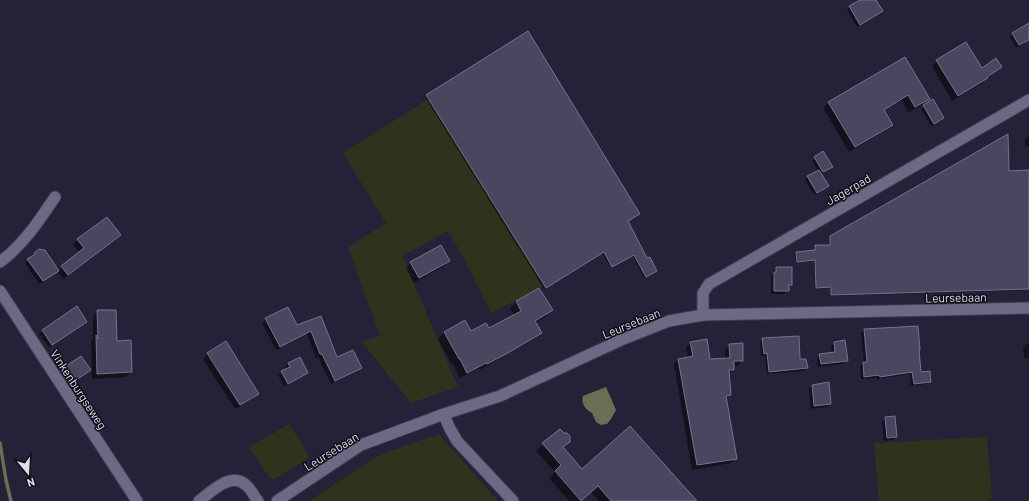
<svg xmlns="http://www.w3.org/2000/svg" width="1029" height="501" viewBox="0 0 1029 501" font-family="Barlow,sans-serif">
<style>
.green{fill:#2f331d}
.water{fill:#696f52}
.shadow{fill:#0007}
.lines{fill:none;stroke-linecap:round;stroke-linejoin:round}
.stream{stroke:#696f52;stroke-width:3.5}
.building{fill:#4b4660;stroke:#76718d}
.minor-casing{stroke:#423c50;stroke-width:13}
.tertiary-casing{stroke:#423c50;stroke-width:13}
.minor{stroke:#6d6883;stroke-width:11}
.tertiary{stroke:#6d6883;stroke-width:11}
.labels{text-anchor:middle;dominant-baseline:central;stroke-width:3;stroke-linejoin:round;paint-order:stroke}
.street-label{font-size:12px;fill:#dfdcec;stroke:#0f0d17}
</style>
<rect width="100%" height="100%" fill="#262138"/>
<path class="green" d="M433,96L537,275L542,287L491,313L461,253L448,231L402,256L458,387L411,403L361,341L380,336L348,247L386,223L343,153Z
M289,424L310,457L275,479H272L269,477L252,451L248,448Z
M439,434L498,501H309L376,457L409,444Z
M987,437L992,498L986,501H879L874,443Z"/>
<path class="water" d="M606,387L616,410L611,419L607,424L601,425L596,422L592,413C585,409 581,404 583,396Z"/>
<path class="shadow" d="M862,0H875L878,14L857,27L847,10L850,7Z
M1029,24V40L1016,48L1010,37L1013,34Z
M528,33L647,259L655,272L644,278L633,256L611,267L602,253L544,289L425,97Z
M905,59L928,99L923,105L908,112L902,100L884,111L892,124L886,130L849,152L823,108L829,102Z
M937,61L981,69L1001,67L982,83L952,101L932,66Z
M924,106L943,118L940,121L931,126L921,109Z
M1029,132V147L1025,145V140L1029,136Z
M815,158L831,167L828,170L821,174L828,186L824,189L814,195L805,180L808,177L818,171L812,161Z
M1029,171V290L830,296V288L815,289L814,261L796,263L795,254L796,253L814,251V247L815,246H829V238L830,237Z
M120,235L115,240L63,279L57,271L39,284L25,263L36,253L58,271L80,253L73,244L78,240Z
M449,261L444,266L414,283L406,268L411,263Z
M776,268H791V284L788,288V290L784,294H771V276L773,274V271Z
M539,289L551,310L545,317L535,323L541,333L534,339L480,370L479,368L460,378L453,364L452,365L438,339L444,332H471L488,329L514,316L510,308L516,302Z
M98,311L116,342L130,341L131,372L126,377L92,379L91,341L93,338V316Z
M320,317L337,359L360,367L357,371L331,384L318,357L316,358L307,334L276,350L262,323L266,319L297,327Z
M82,325L49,347L39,334L43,331Z
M917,327L918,351L921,373L930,381L927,384L911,386L910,374L877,379V378L861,379L860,366L864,363L861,333L864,330Z
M762,339L800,361L806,368L804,371L767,374L765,356H761L760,342Z
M691,343L709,360L725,359V350L730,345L742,361L737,366H733V370L728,375L730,395L725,399L736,458L731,463L692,470L674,364L679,359L688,358L686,347Z
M834,343L847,361L843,364L818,367L817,358L820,355L832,354L831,346Z
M1026,344H1029V358H1024L1023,348Z
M208,354L258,393L253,398L235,409L203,359Z
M299,358L307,373L304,376L284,386L278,375L286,369L285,367L288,364Z
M90,370L86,374L66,387L57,374L60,371Z
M812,386L830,404L827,407L811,409L809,389Z
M885,418L896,437L893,440L884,441L882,421Z
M560,430L569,441L562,448L582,470L696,501H599L591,492L580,501H569L549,478L555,472L536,451Z"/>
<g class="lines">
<path class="stream" d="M0,443L6,480L11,501"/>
</g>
<path class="building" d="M860,0H876L883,11L860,25L849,6Z
M1029,23V40L1019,45L1012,33Z
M528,31L640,214L628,221L647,258L650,257L657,271L646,277L634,255L612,267L604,252L546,288L426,95Z
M966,42L982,68L996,58L1002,67L987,77L988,78L958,96L936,60Z
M905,57L930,99L915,107L908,95L884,110L893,125L855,147L828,102Z
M933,99L944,118L934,124L923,105Z
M1008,134L1009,171L1029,170V289L831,295V287L816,288L815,260L797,262L796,252L815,250V245H830V236Z
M823,151L833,167L823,172L814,157Z
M819,170L829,186L817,193L807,176Z
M107,217L121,235L68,275L61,266L84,248L77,239Z
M441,245L450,261L419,278L410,262Z
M39,249L45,250L59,271L43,281L27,259L34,255L35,252Z
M776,267H792V285H789V291H774V272H776Z
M539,288L553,310L535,321L542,333L508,353L487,364L486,363L467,373L460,359H459L444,332L465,320L471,331L486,323L489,328L521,311L516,301Z
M77,306L87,322L52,345L42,330Z
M288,307L297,325L321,316L337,357L353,350L362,368L335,381L322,354H320L311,331L280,347L265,318Z
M97,310H116L117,341L131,340L132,372L97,374L96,335L98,339Z
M918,326L920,350H919L921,372L930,371L931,382L914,384L912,372L880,377L879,375L864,377L863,362H867L864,329Z
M799,336L800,359H806L808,368L769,372L767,353L764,354L762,338Z
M707,339L710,359L730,358L729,344L743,343V361H734V370H729L731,395L726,396L737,459L697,465L678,359L693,356L690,342Z
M845,340L848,361L821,364L819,354L835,352L834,342Z
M226,341L259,394L240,405L207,353Z
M81,356L91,370L69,385L60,370Z
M300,357L308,373L288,384L281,371L290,367L288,363Z
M829,382L831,404L814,406L812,385Z
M895,416L897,437L887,438L885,417Z
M630,426L697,501H611L598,486L581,501L555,471L561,465L542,443L560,429L564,433H567L570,436V442L563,447L582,469Z"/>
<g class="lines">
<g class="minor-casing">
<path id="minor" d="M0,262C23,245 39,221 55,197
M0,291L137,501
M703,315V293L709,284L1029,100
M199,501C211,492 232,470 247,486C252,490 254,497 258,501"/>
</g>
<g class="tertiary-casing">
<path id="tertiary" d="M444,414L449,427L457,441L513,501
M277,501L361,445L444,414L500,396L621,340L669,321L703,315L749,314L1029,308"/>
</g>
<use href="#minor" class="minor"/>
<use href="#tertiary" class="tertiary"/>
</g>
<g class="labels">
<g class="street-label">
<text transform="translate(848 189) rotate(-30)">Jagerpad</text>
<text transform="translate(956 297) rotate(-1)">Leursebaan</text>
<text transform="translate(631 323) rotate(-22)">Leursebaan</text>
<text transform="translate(79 389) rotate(57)">Vinkenburgseweg</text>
<text transform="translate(331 451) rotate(-32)">Leursebaan</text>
</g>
</g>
<g transform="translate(28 473) rotate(162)" stroke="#0f0d17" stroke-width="3" paint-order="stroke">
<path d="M0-3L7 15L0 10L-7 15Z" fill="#dfdcec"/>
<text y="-6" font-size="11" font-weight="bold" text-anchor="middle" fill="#dfdcec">N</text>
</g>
</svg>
